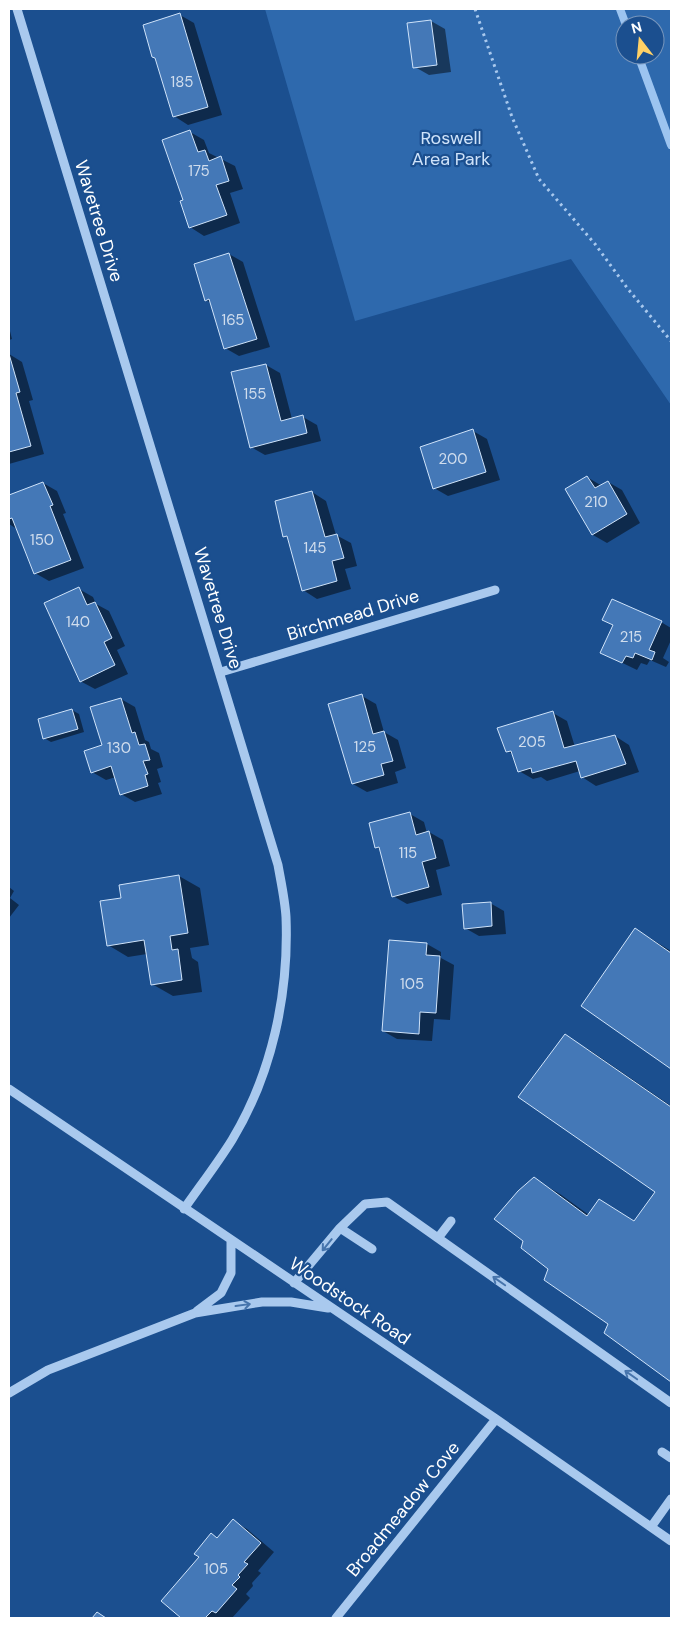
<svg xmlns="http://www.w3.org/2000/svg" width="680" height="1627" viewBox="0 0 680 1627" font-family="'DM Sans',sans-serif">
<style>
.green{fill:#2e69ad;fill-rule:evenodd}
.shadow{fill:#0007}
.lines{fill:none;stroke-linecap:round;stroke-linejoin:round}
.stream{stroke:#9cc4f0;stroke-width:8}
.building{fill:#4478b7;stroke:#cfe3fa}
.path{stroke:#a9c9ee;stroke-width:3;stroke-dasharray:2.5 4;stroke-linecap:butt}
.minor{stroke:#a9c9ee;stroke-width:9}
.oneway{stroke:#4674ac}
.labels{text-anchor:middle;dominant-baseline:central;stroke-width:4.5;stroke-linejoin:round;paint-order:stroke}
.number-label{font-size:15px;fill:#d0dded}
.park-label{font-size:18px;fill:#cfe3fa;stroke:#1b4f8f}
.street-label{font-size:18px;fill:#fff;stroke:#1b4f8f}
</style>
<rect width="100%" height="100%" fill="#1b4f8f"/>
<path class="green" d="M265,9H671V405L571,259L355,321ZM625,25H655V55H625Z"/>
<path class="shadow" d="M180,15L194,23L222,115L188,125L174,116Z
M431,21L445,29L451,72L429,75L415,67L409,24Z
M190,132L204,140L209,153L235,166L243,189L230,193L240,223L204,236L190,227L184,201Z
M229,254L243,262L270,347L239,356L225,348L211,303L206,300Z
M9,327L12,339L9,340Z
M9,354L22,362L33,400L29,401L44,454L9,464Z
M266,365L280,373L292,419L303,417L317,425L321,441L265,455L251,447Z
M473,431L487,439L500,480L448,496L434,488Z
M587,477L602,486L608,482L622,490L640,523L607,543L593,535L567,490Z
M43,483L57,491L66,513L63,514L84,568L49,581L35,573L17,529L9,524V497Z
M312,492L326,501L336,535L351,543L357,566L345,569L351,589L317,599L303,590L289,538L285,536Z
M79,589L93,597L96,604L109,611L125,646L117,650L128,674L95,689L80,681Z
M661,622L671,628V640L663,658L669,662L666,667L650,660L647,665L641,663L637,670L602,653Z
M362,696L376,704L384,732L398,740L406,768L395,772L398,783L367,792L353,784Z
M121,699L135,707L145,740L149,742L151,749L159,753L163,767L157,769L161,782L158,783L162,794L135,802L121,794L116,777L106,780L92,772Z
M72,710L79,714L84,732L51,742L44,738Z
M553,713L567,721L575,747L615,736L629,745L639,772L596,786L582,777L580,771L547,781L541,777L533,779L519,771L514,755L507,751Z
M410,814L424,822L427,833L429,832L443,840L450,866L436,870L442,895L407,904L393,896L381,850L376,847Z
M179,876L200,888L209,945L190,948L192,958L198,962L202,992L173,996L152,984L147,954L128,957L108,945L122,899Z
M9,887L14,891L10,898L19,905L9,918Z
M490,903L504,911L506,934L479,936L465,928Z
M635,929L671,951V1067L583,1006Z
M390,941L427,944L441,952V958L454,965L450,1020L434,1019L432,1041L397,1039L383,1031Z
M565,1036L591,1051L671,1106V1380L605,1333L610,1324L550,1269L534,1179L560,1194L589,1215L599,1200L635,1222L657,1192Z
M233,1521L247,1529L274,1552L258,1571L261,1573L252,1583L253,1586L246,1594L250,1598L232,1618H183L163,1601L201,1557L212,1535L218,1538Z"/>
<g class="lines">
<path class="stream" d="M620,9L626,25
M638,55L671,145"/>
</g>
<path class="building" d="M180,13L208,107L173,117L155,58L152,57L143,25Z
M431,20L437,65L413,68L407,23Z
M190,130L198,152L205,150L209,161L221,156L229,181L216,185L227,215L189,228L180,201L183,200L162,140Z
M229,253L257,339L224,349L209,299L205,301L194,264Z
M9,354L20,392L16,393L31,446L9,452Z
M266,364L281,421L303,415L307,433L250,448L231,372Z
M473,429L486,472L433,489L420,447Z
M587,476L595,488L608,481L627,514L592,535L565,489Z
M43,482L53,505L50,506L71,560L34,574L12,518L9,519V495Z
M312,491L325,537L337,534L344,558L332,561L337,581L302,591L287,536L283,537L275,501Z
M79,587L87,605L95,602L112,638L104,642L115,665L80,682L44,603Z
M612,599L662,621L649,650L655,652L652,660L635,653L633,658L626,656L622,663L600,653L613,625L602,620Z
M362,694L373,734L384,731L393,761L381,764L384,775L352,784L328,704Z
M121,698L132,733L135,732L139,745L145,744L150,760L143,761L148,774L145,775L148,786L120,795L111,766L91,773L84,751L102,745L90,707Z
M72,709L78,729L43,739L38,719Z
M553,711L564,748L615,735L626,764L581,778L576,761L532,773L531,768L518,772L511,751L506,752L497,728Z
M410,812L416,835L429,831L436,858L422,862L429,887L392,897L379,847L375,848L369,823Z
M179,875L188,933L170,936L172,950L178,949L182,980L151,985L144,940L107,946L100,901L121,898L119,885Z
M491,902L492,926L464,929L462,904Z
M635,928L671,953V1069L581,1006Z
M389,940L427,943L426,955L440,956L436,1013L420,1012L419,1034L382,1031Z
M565,1034L671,1107V1382L604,1333L608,1324L544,1280L548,1269L521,1248L523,1241L494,1219L518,1191L534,1177L587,1216L599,1199L634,1221L655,1192L518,1097Z
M233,1519L261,1543L244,1562L248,1564L238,1575L240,1577L232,1585L237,1589L216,1613L212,1611L205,1618H181L161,1601L199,1557L194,1554L211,1533L217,1538Z
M97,1612L106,1618H92Z"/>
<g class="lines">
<path class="path" d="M475,9L512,117L539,179L595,244L628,289L671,341"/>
<path class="minor" d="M17,9L278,865C281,882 285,900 286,917C289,994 272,1074 232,1140C217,1164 200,1186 184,1209
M221,672L495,590
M9,1089L496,1419L671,1541
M340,1228L372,1249
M438,1238L451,1221
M294,1283L340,1228L365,1204L387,1202L671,1403
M197,1311L221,1293L231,1273V1241
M9,1393L48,1370L195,1313L262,1302H291L328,1308
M662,1452L671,1458
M651,1527L671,1499
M336,1618L496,1419"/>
</g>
<defs><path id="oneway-shaft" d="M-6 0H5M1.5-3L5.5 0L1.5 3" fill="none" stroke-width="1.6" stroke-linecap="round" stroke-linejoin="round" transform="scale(1.25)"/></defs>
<g class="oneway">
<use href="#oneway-shaft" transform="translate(327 1245) rotate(129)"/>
<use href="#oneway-shaft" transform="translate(499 1281) rotate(-145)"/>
<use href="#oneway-shaft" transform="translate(243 1305) rotate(-8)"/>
<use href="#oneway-shaft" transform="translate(631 1375) rotate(-145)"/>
</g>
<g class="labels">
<g class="number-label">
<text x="182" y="82">185</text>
<text x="199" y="171">175</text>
<text x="233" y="320">165</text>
<text x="255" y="394">155</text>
<text x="453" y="459">200</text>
<text x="596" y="502">210</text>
<text x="42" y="540">150</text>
<text x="315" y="548">145</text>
<text x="78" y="622">140</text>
<text x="631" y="637">215</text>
<text x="532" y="742">205</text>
<text x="365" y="747">125</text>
<text x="119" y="748">130</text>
<text x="408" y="853">115</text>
<text x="412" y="984">105</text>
<text x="216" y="1569">105</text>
</g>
<g class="park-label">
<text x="451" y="138">Roswell<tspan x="451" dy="21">Area Park</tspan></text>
</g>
<g class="street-label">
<text transform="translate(99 221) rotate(73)">Wavetree Drive</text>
<text transform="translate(218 608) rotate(73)">Wavetree Drive</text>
<text transform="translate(353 615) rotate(-17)">Birchmead Drive</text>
<text transform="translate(350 1301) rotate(34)">Woodstock Road</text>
<text transform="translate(403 1509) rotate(-51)">Broadmeadow Cove</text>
</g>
</g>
<rect width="680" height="1627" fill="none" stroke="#ffffff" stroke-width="20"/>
<g transform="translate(640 40) rotate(344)"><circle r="24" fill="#1b4f8f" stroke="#7695bc"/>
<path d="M0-4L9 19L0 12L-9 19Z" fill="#ffd166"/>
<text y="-8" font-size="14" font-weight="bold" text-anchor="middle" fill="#ffffff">N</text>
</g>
</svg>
